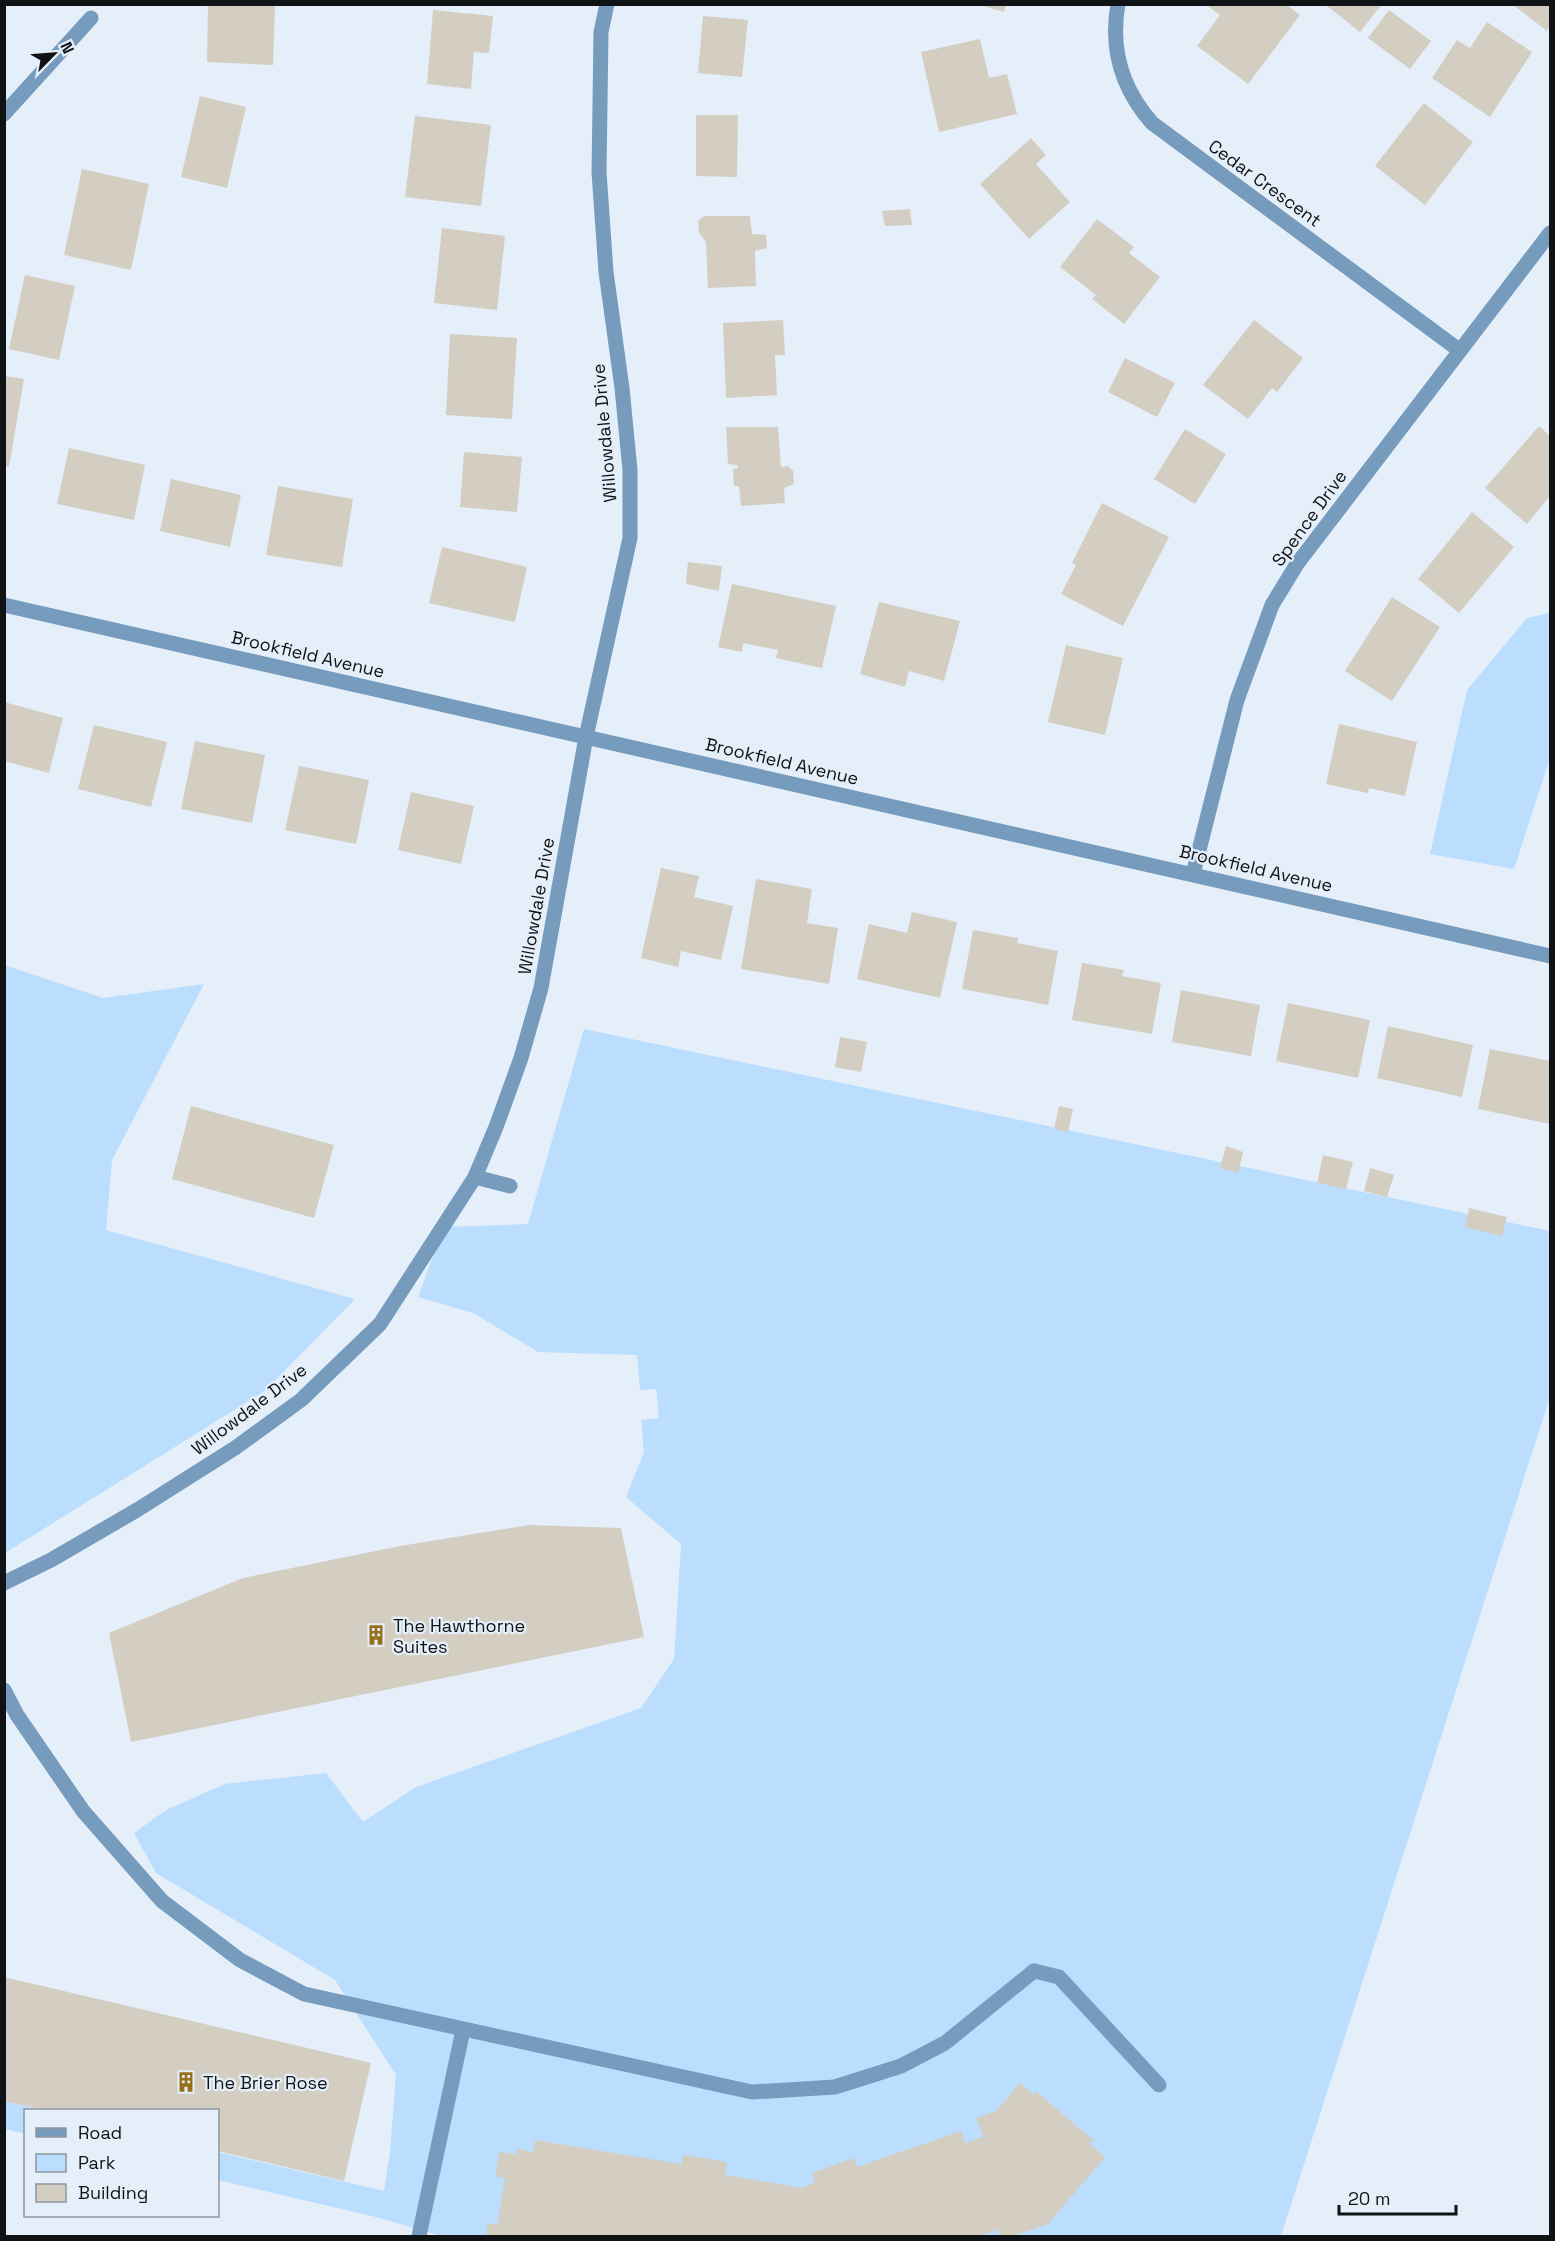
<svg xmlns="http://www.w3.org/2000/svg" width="1555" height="2241" viewBox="0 0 1555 2241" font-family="'Space Grotesk',sans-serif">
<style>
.green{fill:#bbdefe}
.building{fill:#d4cec2}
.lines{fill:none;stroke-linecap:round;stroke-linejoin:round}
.service{stroke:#779bbc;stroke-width:15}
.minor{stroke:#779bbc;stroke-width:15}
.labels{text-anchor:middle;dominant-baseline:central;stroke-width:4.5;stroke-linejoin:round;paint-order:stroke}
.street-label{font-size:18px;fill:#101316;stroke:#e4eff9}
.poi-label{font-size:18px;fill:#101316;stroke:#e4eff9;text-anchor:start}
</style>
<rect width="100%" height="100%" fill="#e4eff9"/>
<path class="green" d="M1550,613V758L1514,869L1430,854L1467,690L1527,618Z
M4,965L103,998L204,984L112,1160L106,1230L355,1299L266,1390L5,1553Z
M584,1029L1550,1231V1397L1281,2236H441L380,2218L218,2180V2152L384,2191L390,2152L396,2075L335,1980L156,1873L134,1833L166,1810L225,1784L326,1773L363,1822L416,1787L641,1708L674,1659L681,1544L626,1497L644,1452L641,1420L659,1418L656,1389L640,1390L637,1355L538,1352L473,1313L418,1297L444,1227L528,1224Z
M5,2101L43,2110H26L25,2134L5,2129Z"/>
<path class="building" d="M208,4H275L273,65L207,62Z
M976,4H1006L1004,12Z
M1329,4H1382L1360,32L1327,6Z
M1512,4H1550V26L1547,31Z
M1206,5H1287L1300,15L1248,84L1197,46L1220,15Z
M433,10L493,16L489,53L474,52L471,89L427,84Z
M1389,10L1431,41L1410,69L1368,38Z
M703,16L748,20L742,77L698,73Z
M1487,22L1532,52L1490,117L1432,78L1457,40L1470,48Z
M980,39L989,78L1007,74L1017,114L939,132L921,52Z
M200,96L246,107L227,188L181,177Z
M1424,103L1473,142L1425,205L1375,166Z
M696,115H738L737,177L696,176Z
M415,116L491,125L481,206L405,197Z
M1031,138L1046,155L1036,164L1070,202L1029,239L980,184Z
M82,169L149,184L131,270L64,255Z
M910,209L912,225L885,226L882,211Z
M704,216H750L752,234L766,235L767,248L755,251L756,286L708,288L706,242L699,233L698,221Z
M1097,219L1134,247L1129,253L1160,277L1124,324L1092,299L1096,295L1060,267Z
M442,228L505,236L497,310L434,303Z
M25,275L75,286L59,360L9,349Z
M783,320L785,355H775L777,395L726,398L723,323Z
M1254,320L1303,358L1277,392L1272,388L1248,419L1203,385Z
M450,334L517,338L512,419L446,415Z
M1125,358L1175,383L1157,417L1108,392Z
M4,376L24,379L9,467L4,466Z
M1539,426L1550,436V496L1527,524L1485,488Z
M726,427H778L781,467L788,466L793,471L794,484L784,488L785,503L741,506L739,486H734L733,469L738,468L737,465L728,464Z
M1185,429L1226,454L1195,504L1154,479Z
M69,448L145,465L134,520L57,504Z
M464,452L522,457L517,512L460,507Z
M171,479L241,495L230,547L160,531Z
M278,486L353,499L342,567L266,555Z
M1102,503L1169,537L1123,626L1061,594L1076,565L1072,563Z
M1472,512L1514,547L1459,613L1418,579Z
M442,547L527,567L515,622L429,603Z
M688,562L722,566L719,591L686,584Z
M732,584L836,606L822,668L776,658L778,650L743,643L742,652L718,647Z
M1392,597L1440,627L1392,701L1345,671Z
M879,602L960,621L944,681L909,671L905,687L860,674Z
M1066,645L1123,658L1105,735L1048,722Z
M4,702L63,718L49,773L4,761Z
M1339,724L1417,742L1405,796L1369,788L1368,793L1326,784Z
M94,725L167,742L151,807L78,789Z
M195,741L265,755L252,823L181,809Z
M299,766L369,780L356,844L285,830Z
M411,792L474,806L461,864L398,850Z
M661,868L699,876L694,897L733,906L721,960L681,951L678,967L641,958Z
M756,879L812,889L807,923L838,928L829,984L741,969Z
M912,912L957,922L940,998L857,979L869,924L907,933Z
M973,930L1018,938L1017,943L1058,951L1048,1005L962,989Z
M1082,963L1124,970L1122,976L1161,983L1152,1034L1072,1020Z
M1181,990L1260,1005L1251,1056L1172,1042Z
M1288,1003L1370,1020L1358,1078L1276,1061Z
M1388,1026L1473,1045L1462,1097L1377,1078Z
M840,1037L867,1042L861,1072L835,1067Z
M1490,1049L1550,1061V1124L1478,1109Z
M191,1106L334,1145L314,1218L172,1179Z
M1059,1106L1073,1109L1068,1132L1054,1129Z
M1226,1146L1243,1152L1238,1173L1220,1168Z
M1323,1155L1353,1162L1346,1189L1317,1183Z
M1370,1168L1394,1175L1387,1197L1364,1191Z
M1469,1208L1507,1217L1502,1236L1465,1227Z
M529,1525L621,1528L644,1637L131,1742L109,1633L243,1578L400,1546Z
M4,1977L371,2063L344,2181L218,2151V2110H45L4,2101Z
M1020,2083L1034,2095L1036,2091L1093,2140L1090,2144L1105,2157L1048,2224L1014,2236H1000L997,2230L979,2236H486L488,2223L497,2225L505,2178L496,2176L499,2152L516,2154L517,2149L533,2152L535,2140L681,2164L683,2155L727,2162L725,2175L802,2188L815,2182L812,2173L854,2158L857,2167L961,2131L965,2143L983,2137L976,2118L996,2111Z"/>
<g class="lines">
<path class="service" d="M475,1177L510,1186
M1034,1971L1059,1977L1159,2085
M419,2236L463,2030"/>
<path class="minor" d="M1118,4C1110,49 1122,89 1152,123L1459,350
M4,114L91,18
M4,605L1550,956
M1193,874L1237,700L1272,605L1297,564L1550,233
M4,1583L51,1560L137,1510L235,1448L301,1400L380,1324L475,1177L496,1127L521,1058L541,988L586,737L630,538V470L622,388L606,272L599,172L601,32L607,4
M4,1690L17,1715L83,1811L162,1901L240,1960L304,1994L752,2092L835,2087L901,2066L945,2043L1034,1971"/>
</g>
<defs>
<g id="building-bare" transform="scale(1.62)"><path d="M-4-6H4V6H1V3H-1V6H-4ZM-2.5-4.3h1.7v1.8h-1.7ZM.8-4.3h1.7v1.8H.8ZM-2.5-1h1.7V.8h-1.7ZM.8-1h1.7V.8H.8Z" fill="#966f19" stroke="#e4eff9" stroke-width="2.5" paint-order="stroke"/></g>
</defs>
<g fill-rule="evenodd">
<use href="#building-bare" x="376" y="1635"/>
<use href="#building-bare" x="186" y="2082"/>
</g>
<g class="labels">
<g class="street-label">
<text transform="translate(1265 183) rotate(36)">Cedar Crescent</text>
<text transform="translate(604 433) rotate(-95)">Willowdale Drive</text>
<text transform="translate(1309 518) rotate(-54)">Spence Drive</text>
<text transform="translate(308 654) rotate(13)">Brookfield Avenue</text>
<text transform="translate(782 761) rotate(13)">Brookfield Avenue</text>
<text transform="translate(1256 868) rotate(13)">Brookfield Avenue</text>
<text transform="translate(536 906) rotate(-80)">Willowdale Drive</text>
<text transform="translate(249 1409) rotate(-37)">Willowdale Drive</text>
</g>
<g class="poi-label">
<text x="393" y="1625">The Hawthorne<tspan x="393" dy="21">Suites</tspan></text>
<text x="203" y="2082">The Brier Rose</text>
</g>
</g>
<rect width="1555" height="2241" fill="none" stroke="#101316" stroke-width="12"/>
<rect x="24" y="2109" width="195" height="108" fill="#e4eff9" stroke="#8f979e" stroke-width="1.5"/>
<rect x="36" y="2128" width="30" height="9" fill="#779bbc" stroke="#8f979e" stroke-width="1.5"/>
<text x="78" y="2139" font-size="18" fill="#101316">Road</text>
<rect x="36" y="2154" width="30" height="18" fill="#bbdefe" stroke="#8f979e" stroke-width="1.5"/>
<text x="78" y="2169" font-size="18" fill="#101316">Park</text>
<rect x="36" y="2184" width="30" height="18" fill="#d4cec2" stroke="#8f979e" stroke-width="1.5"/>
<text x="78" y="2199" font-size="18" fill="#101316">Building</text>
<g transform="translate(54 54) rotate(65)" stroke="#e4eff9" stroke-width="4.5" paint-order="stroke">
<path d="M0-4.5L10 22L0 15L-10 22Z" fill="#101316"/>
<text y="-9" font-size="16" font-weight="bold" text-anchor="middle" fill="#101316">N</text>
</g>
<path d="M1339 2205v9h117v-9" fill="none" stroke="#101316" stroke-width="3"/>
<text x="1348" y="2205" font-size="18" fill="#101316" stroke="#e4eff9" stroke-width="4.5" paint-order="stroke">20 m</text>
</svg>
